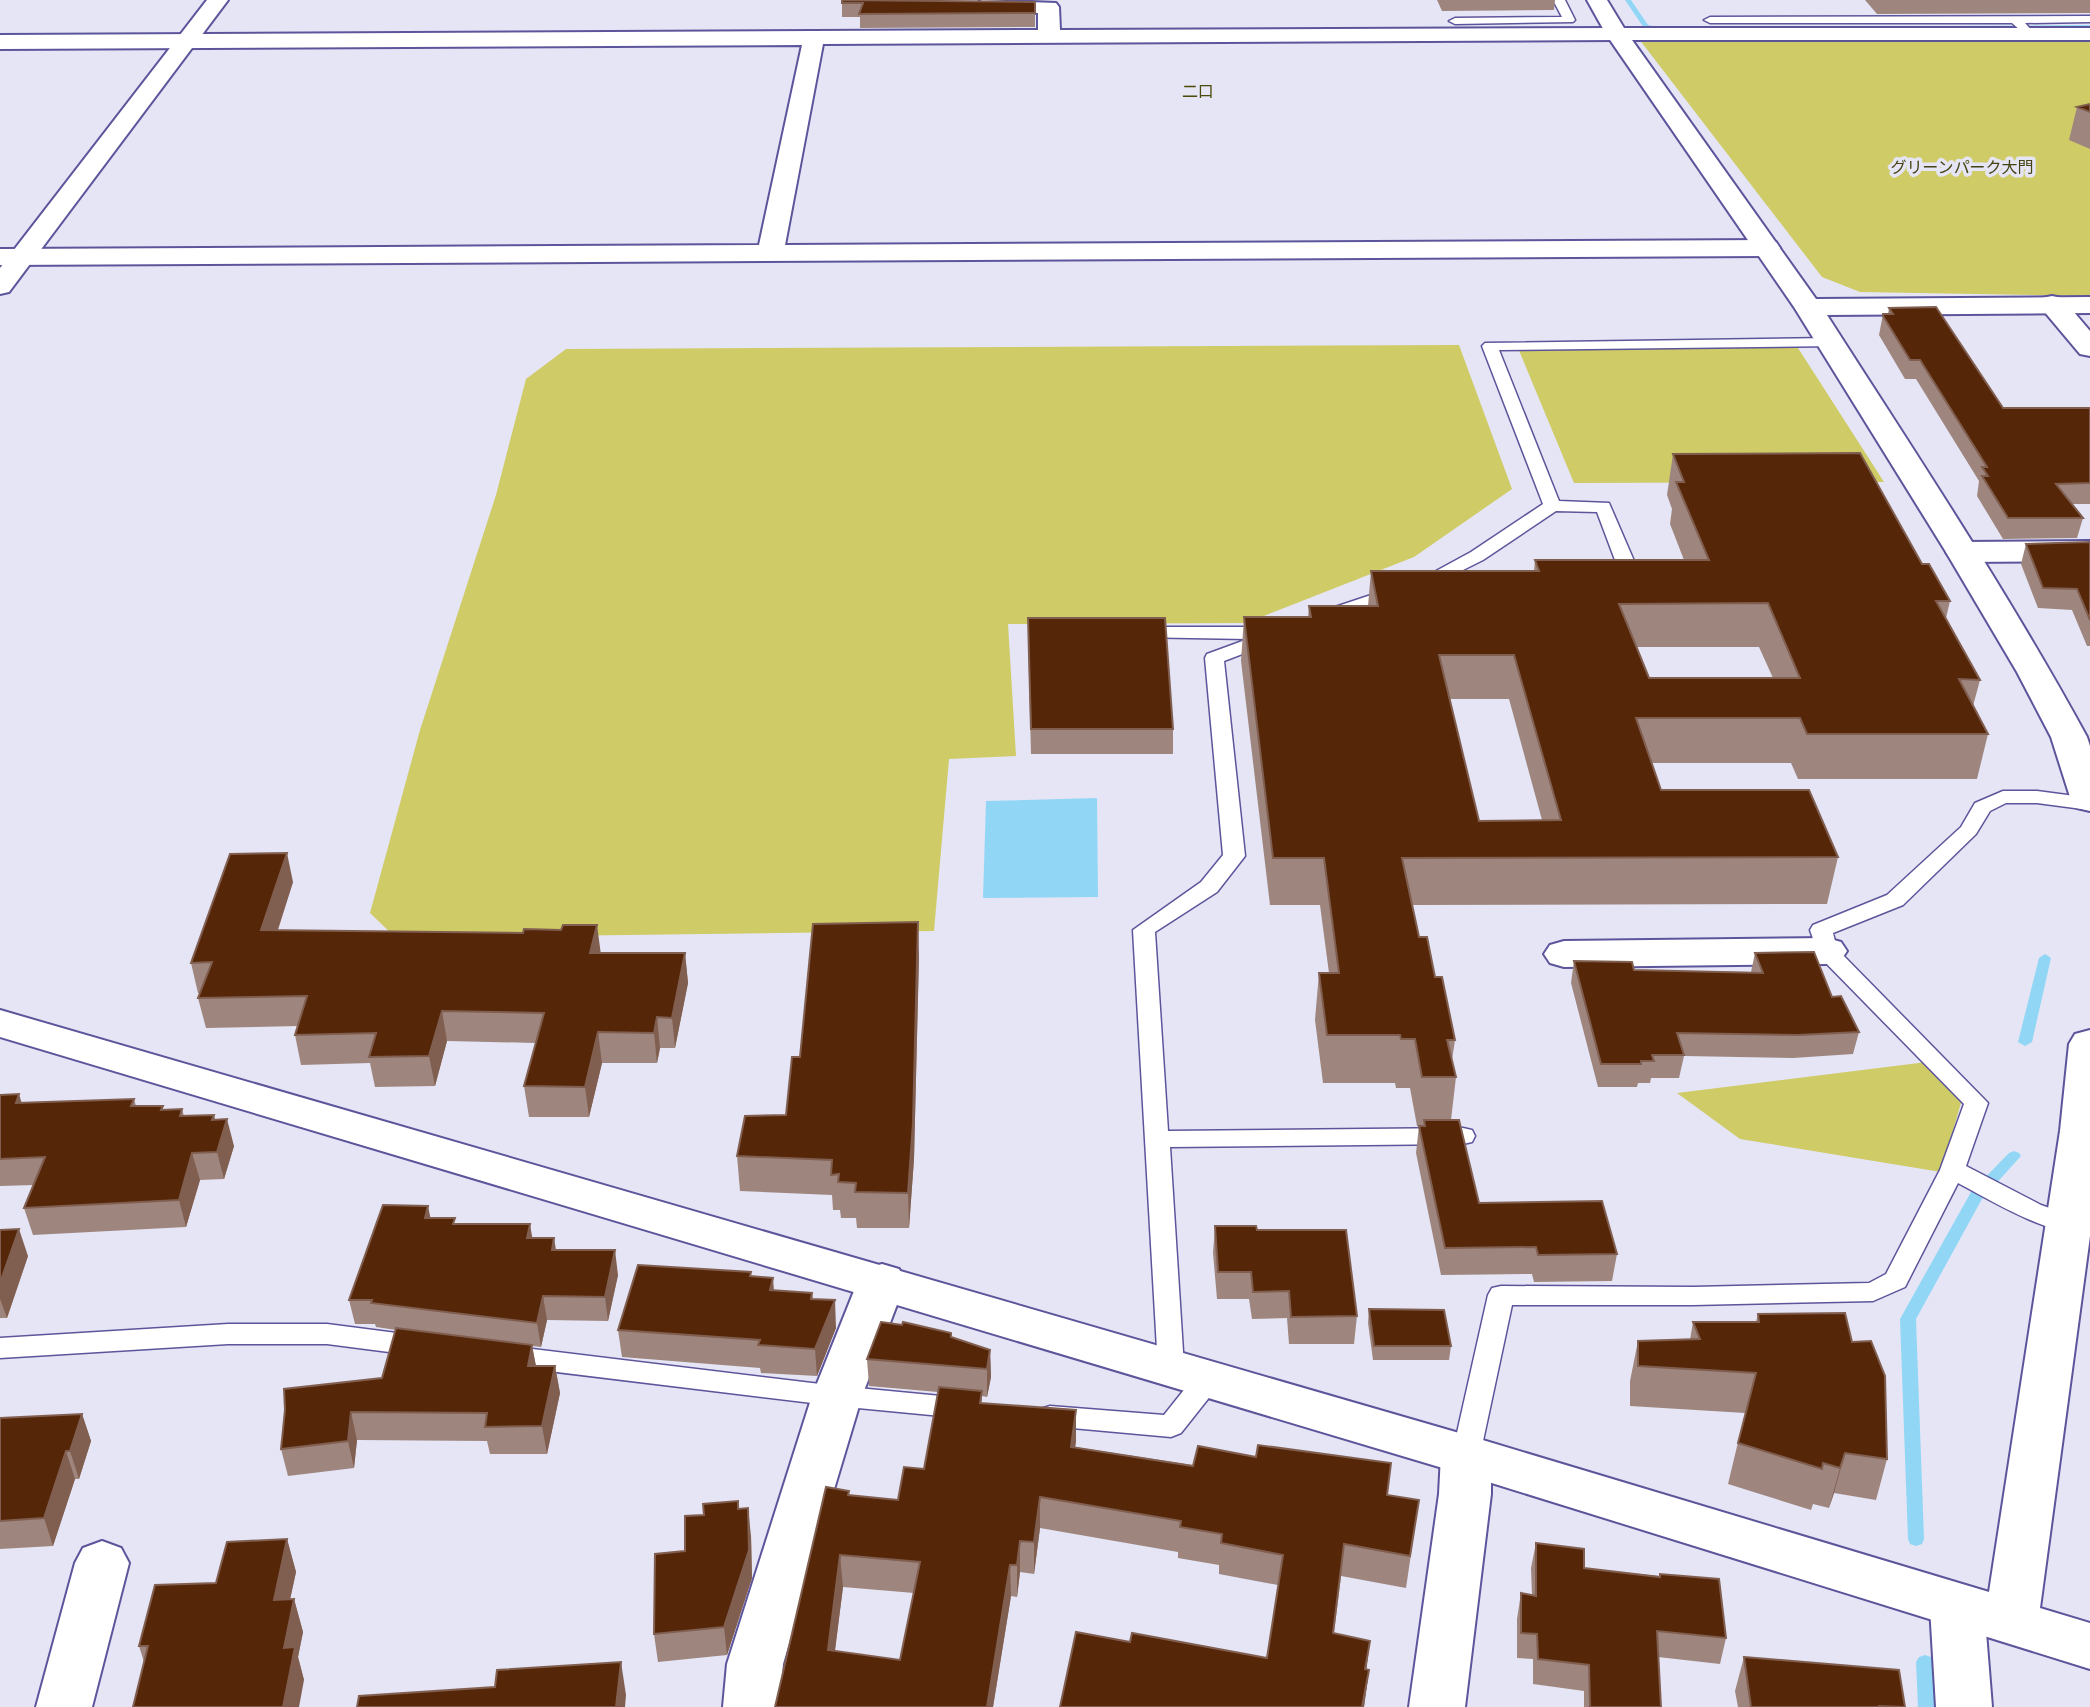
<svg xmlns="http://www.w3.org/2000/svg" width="2090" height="1707" viewBox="0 0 2090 1707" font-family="Montserrat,'Noto Sans JP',sans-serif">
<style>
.green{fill:#cfcb66}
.water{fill:#91d7f5}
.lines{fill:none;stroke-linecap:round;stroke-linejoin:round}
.stream{fill:#91d7f5;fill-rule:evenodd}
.service-casing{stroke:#5d559b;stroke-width:3}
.minor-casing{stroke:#5d559b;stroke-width:4}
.tertiary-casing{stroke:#5d559b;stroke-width:4}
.service{fill:#fff;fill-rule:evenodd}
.minor{fill:#fff;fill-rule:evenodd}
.tertiary{fill:#fff;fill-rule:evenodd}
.wall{fill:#9e867f;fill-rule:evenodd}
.shaded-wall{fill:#815f50}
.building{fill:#562609;stroke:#815f50;stroke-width:2;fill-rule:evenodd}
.labels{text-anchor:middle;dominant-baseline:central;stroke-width:7;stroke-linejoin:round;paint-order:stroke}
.far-neighbourhood-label{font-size:16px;fill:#4d4b0b;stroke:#e5e5f5}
.far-park-label{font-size:16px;fill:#454314;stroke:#e5e5f5}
</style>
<rect width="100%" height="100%" fill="#e5e5f5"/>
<path class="green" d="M1639,39H2090V296L1860,292L1822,277Z
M1459,345L1512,489L1414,557L1246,623L1008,624L1016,756L949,759L934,931L396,938L370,913L420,730L496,495L526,379L566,349Z
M1518,348H1798L1884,482L1574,483Z
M1927,1062L1963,1096L1941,1172L1740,1139L1677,1093Z"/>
<path class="water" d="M1097,798L1098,897L983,898L986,801Z"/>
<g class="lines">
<path class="stream" d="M1625,0H1631L1648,25L1668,29L1665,31L1644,28Z
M2090,25V29L1950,30L1947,28L1950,26Z
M2045,954L2051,958L2032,1042L2025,1046L2018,1042L2039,958Z
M2014,1151L2019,1153L2021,1156L1982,1199L1916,1319L1924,1539L1922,1544L1916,1546L1910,1544L1908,1539L1900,1319L1971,1192L2009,1153Z
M1925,1655L1931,1657L1934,1662L1936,1707H1918L1916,1662L1919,1657Z"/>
<g class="service-casing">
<path id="service" d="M1553,0H1565L1575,20L1573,22L1455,24L1449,21L1455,18L1562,17Z
M2090,16V22L2025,23L2035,34L2029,38L2012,23H1710L1704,20L1710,17Z
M1831,338L1839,343L1836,346L1499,350L1559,501L1609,503L1644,584L1635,589L1627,588L1624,584L1597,512L1556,511L1483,560L1429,587L1423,588L1414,583L1471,552L1543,504L1482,346L1485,343Z
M1395,587L1404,592L1401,596L1326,621L1317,616L1320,612Z
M1140,627H1265L1272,629L1276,638L1274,642L1224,661L1245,856L1217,892L1155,932L1168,1131L1463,1128L1472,1130L1475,1136L1472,1142L1463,1144L1170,1147L1184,1367L1180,1374L1171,1377L1162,1374L1158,1367L1133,930L1201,882L1223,855L1205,658L1207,654L1248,639L1133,637L1131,633Z
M2003,791H2037L2090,798V810L2037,803H2006L1990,811L1976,834L1903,905L1833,933L1837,949L1988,1103L1966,1166L2041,1205L2078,1218L2082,1224L2078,1230C2052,1238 1983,1196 1958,1183L1905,1287L1873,1301L1693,1305H1512L1480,1455L1476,1463L1466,1466L1456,1463L1452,1455L1488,1295L1492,1288L1501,1286L1693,1287L1869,1283L1886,1274L1940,1170L1964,1104L1819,956L1810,930L1813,925L1887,895L1961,827L1975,803Z
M228,1324H327L420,1336L429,1339L433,1346L429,1353L420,1356L327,1344H228L0,1358V1338Z
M507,1346L837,1386L962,1398L972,1401L976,1408L972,1415L962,1418L837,1406L507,1366L498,1363L494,1356L498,1349Z
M1209,1368L1219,1371L1222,1378L1219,1385L1181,1433L1171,1437L1050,1426L1040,1423L1036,1416L1040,1409L1050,1406L1164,1415L1199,1371Z"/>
</g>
<g class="minor-casing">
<path id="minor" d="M982,0L1056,3L1059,7L1060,30L1617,28L1625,29L1628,34L1625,39L1617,40L823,44L785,245L1767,240L1776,242L1780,248L1776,254L1767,256L0,265V249L759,245L802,45L0,49V35L1038,30V13L976,10L973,6Z
M2052,296L2062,298L2090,331V356L2080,354L2038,304L2042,298Z
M2090,541V561L1962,562L1951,559L1946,552L1951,545L1962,542Z
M1827,938L1841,942L1847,951L1841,960L1827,964L1564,967L1550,963L1544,954L1550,945L1564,941Z
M882,1264L899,1269L906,1281L862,1396L826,1516L783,1664L779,1707H723L727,1664L812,1396L858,1281L865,1269Z
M1466,1435L1484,1441L1491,1455V1494L1465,1707H1409L1439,1494L1441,1455L1448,1441Z
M102,1541L121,1548L129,1563L92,1707H36L75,1563L83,1548Z
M1957,1585L1976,1591L1984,1607L1992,1707H1936L1930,1607L1938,1591Z"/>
</g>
<g class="tertiary-casing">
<path id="tertiary" d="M207,0H228L9,292L0,294V268Z
M1587,0H1607L1624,28H2090V40H1632L1816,299L2090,297V313L1827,315C1916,454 2008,592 2087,737L2090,746V811L2077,808L2071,800L2051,737L2017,672L1946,552L1794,307L1606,34Z
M0,1010L1466,1435L1989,1592L2060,1131L2069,1044L2075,1034L2090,1030V1236L2040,1608L2090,1623V1669L1466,1475L0,1037Z"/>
</g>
<use href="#service" class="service"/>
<use href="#minor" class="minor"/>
<use href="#tertiary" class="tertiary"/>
</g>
<path class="wall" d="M1437,0H1555L1554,10L1442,11Z
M1865,0H2090V13L1877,14Z
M1035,2V27L860,28V17H842V3Z
M2090,104V149L2069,140L2077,107Z
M1889,308L2003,408H2090V504H2072L2083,518L2077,538L2003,539L1977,496L1979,481L1916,379H1905L1879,335L1883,314H1888Z
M1673,454L1922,564L1950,601L1946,618L1980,680L1973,706L1988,734L1977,779H1798L1791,763H1652L1661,790L1838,857L1827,904L1412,905L1419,937L1435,977L1455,1040L1452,1060L1456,1077L1451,1120L1479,1203L1617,1254L1612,1281L1534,1282L1532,1274L1441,1275L1416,1153L1419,1126H1423H1417L1410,1088H1396L1395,1083H1323L1315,1020L1319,973H1329L1320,905H1270L1241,661L1244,617H1308L1309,606H1368L1371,571H1534L1535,560H1684L1670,524L1672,509L1667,495ZM1637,647H1759L1773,678H1649ZM1450,699H1509L1542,820L1479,821Z
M2090,542V646H2087L2072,610L2038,608L2021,564L2026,544Z
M1028,641L1173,729V754H1031Z
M293,882L278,930L601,953H685L688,983L675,1048H660L657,1063H602L589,1117H529L524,1086L536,1043L447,1041L435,1086L375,1087L370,1063L301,1065L295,1035L298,1026L206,1028L198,998L200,993H198L191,963Z
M1755,953L1832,997L1859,1032L1853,1054L1793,1058L1684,1056L1679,1078H1651L1650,1083H1638L1637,1087H1598L1571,983L1574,961L1634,970L1751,972Z
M919,956L914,1159L909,1228H857L856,1218H841L840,1210H833L832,1195L740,1191L737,1156L786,1115L800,1057Z
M0,1095L22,1103L134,1099L136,1106L164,1110L182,1109L184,1116L215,1120L234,1146L224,1179L200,1180L186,1227L33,1235L24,1208L34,1185L0,1186Z
M431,1218L456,1224L532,1238L556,1250L618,1275L608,1321L547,1320L541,1347L532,1346L536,1366H555L560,1393L547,1454H490L487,1441L357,1440L354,1468L288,1476L281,1449L382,1378L396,1330L376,1327L375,1324H355L349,1300Z
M1215,1226L1257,1230L1357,1316L1354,1344H1289L1287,1318L1252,1319L1249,1299H1217L1213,1253Z
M0,1230L28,1256L7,1318H0Z
M751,1276L774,1291L812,1293L813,1299L836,1328L817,1376L761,1373L760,1368L622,1357L618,1330Z
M1369,1309L1451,1346L1449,1360H1373L1368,1323Z
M1758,1314L1852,1342L1887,1459L1876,1500L1834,1493L1829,1508L1813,1504L1811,1510L1728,1484L1745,1413L1630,1406V1381L1638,1341L1690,1340L1693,1322H1756Z
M951,1337L990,1350L991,1377L987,1397L982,1396V1403L1076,1441L1075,1447L1419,1500L1406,1588L1341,1576L1334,1633L1367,1669L1369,1670L1364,1707H1060L1130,1642L1267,1658L1278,1585L1219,1574V1565L1178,1558V1552L1040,1528L1034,1574L1020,1572L1017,1597L1011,1596L993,1707H775L849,1495L898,1500L924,1469L938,1392L869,1386L867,1359ZM843,1587L914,1593L900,1660L835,1651Z
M82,1414L91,1441L79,1479H75L53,1546L0,1549V1418Z
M739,1509L751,1536L752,1578L727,1655L658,1662L654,1634L685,1551L704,1515Z
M287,1539L296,1572L290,1599H294L303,1632L298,1657L304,1680L144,1662L139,1646L216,1583Z
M1536,1543L1584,1568L1659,1576L1660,1574L1726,1638L1720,1664L1658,1657L1661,1707H1584V1691L1533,1684V1659L1517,1658V1619L1521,1593L1532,1595L1531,1568Z
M1744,1657L1905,1707H1738L1735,1691Z"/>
<path class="shaded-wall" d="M287,853L293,882L268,960L261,930Z
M918,922L919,956L914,1159L909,1228L908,1193Z
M597,925L601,955L590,953Z
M685,953L688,983L675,1048L672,1018Z
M442,1011L447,1041L435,1086L429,1056Z
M657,1017L660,1048L657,1063L654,1033Z
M598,1032L602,1063L589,1117L585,1087Z
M19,1094L27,1121L16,1103Z
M214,1115L220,1141L227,1119L234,1146L224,1179L217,1152L212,1120Z
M192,1153L200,1180L186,1227L179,1200Z
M428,1206L433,1230L425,1218Z
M530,1224L534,1248L527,1238Z
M19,1229L28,1256L7,1318L0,1299V1283Z
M554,1238L558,1262L552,1250Z
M615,1250L618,1275L608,1321L605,1297Z
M773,1278L775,1305L770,1290Z
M543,1296L547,1320L541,1347L537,1323Z
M835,1300L836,1328L817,1376L815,1349Z
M532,1345L537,1372L528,1366Z
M990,1350L991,1377L987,1397V1369Z
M555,1366L560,1393L547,1454L542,1426Z
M1076,1410V1441L1071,1478V1447Z
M351,1412L357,1440L354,1468L348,1441Z
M82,1414L91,1441L79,1479L70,1451Z
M66,1451L75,1479L53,1546L44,1518Z
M1845,1453L1834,1493L1829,1508L1840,1468Z
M1040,1497V1528L1034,1574V1542Z
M748,1508L751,1536L752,1578L727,1655L724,1627Z
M287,1539L296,1572L283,1632L274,1600Z
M1020,1541V1572L1017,1597V1565Z
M840,1555L843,1587L831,1681L828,1650Z
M1010,1565L1011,1596L993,1707H987Z
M294,1599L303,1632L298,1657L304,1680L299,1707H283L284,1648Z
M1370,1641L1366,1673L1365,1669Z
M621,1662L626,1695L625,1707H616Z
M1369,1670L1364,1707H1362Z"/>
<path class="building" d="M842,0L1035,2V13L859,14L863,3H842Z
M2090,104V112L2077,107Z
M1936,307L2003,408H2090V483L2056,484L2083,518H2008L1982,476H1988L1982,467H1987L1920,360H1910L1883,316V314H1893L1889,308Z
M1860,453L1922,564H1929L1950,601H1936L1980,680L1959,679L1988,734H1807L1800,718H1636L1661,790H1809L1838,857L1402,858L1419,937H1427L1435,977H1442L1455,1040H1447L1456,1077H1422L1415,1039H1401L1400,1035H1327L1319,973H1339L1324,858H1273L1244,617H1311L1309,606H1378L1371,571H1539L1535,560H1709L1676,482H1684L1673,454ZM1768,603L1800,678H1649L1619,604ZM1439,655H1514L1561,820L1479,821Z
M2090,542V620L2077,589L2043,588L2026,544Z
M1028,618H1165L1173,729H1031Z
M287,853L261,930L523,933L524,929L561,930L563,925H597L590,953H685L672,1018L657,1017L654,1033L598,1032L585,1087L524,1086L544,1013L442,1011L429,1056L369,1057L376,1033L295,1035L307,996L198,998L212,962L191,963L230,854Z
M918,922L913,1123L908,1193L855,1192L856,1183L838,1182L839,1174L831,1175L832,1160L737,1156L745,1116L786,1115L792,1057H800L813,924Z
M1814,952L1832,997L1841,996L1859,1032L1798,1035L1677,1033L1684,1055H1652L1654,1061H1641V1064H1601L1574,961L1632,962L1634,970L1763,973L1755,953Z
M19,1094L16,1103L134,1099L131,1106H163L161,1110L182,1109L180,1116L214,1115L212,1120L227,1119L217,1152L192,1153L179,1200L24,1208L45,1157L0,1159V1095Z
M1424,1120H1459L1479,1203L1602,1201L1617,1254L1538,1255L1536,1247L1445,1248L1419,1126H1425Z
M383,1205L428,1206L425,1218H455L453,1224H530L527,1238H554L552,1250H615L605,1297L543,1296L537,1323L371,1303L372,1300H349Z
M1215,1226H1256L1257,1230H1346L1357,1316L1291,1317L1289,1291L1253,1292L1251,1272H1218Z
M19,1229L0,1283V1230Z
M638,1265L751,1272L750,1276L773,1278L770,1290L812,1293L811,1299L835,1300L815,1349L758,1345L760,1340L618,1330Z
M1369,1309L1444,1310L1451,1346H1374Z
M1845,1313L1852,1342L1871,1341L1885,1376L1887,1459L1845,1453L1840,1468L1823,1463L1822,1469L1738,1443L1756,1373L1638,1366V1341L1700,1339L1693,1322H1759L1758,1314Z
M881,1322L902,1325L903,1322L951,1333V1337L990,1350L987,1369L867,1359Z
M396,1328L532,1345L528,1366H555L542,1426L485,1427L487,1413L351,1412L348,1441L281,1449L285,1410L284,1389L382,1378Z
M939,1387L982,1391L980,1403L1076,1410L1071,1447L1193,1466L1198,1446L1256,1457L1258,1445L1391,1463L1387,1495L1419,1500L1410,1556L1344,1544L1333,1633L1370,1641L1365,1669L1369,1670L1362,1707H1060L1076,1632L1130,1642L1132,1633L1267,1658L1283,1555L1221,1543L1222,1534L1180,1527L1181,1521L1040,1497L1034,1542L1020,1541L1017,1565H1010L987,1707H775L826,1487L849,1491L848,1495L898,1500L904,1467L924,1469ZM840,1555L920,1562L900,1660L828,1650Z
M82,1414L70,1451H66L44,1518L0,1521V1418Z
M738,1501V1509L748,1508L749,1550L724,1627L654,1634L655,1554L685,1551V1516L704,1515L703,1504Z
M287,1539L274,1600L294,1599L284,1648L295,1647L283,1707H133L148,1646H139L155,1585L216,1583L227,1542Z
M1536,1543L1584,1549V1568L1660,1577V1574L1719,1579L1726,1638L1657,1631L1661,1707H1590L1589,1665L1538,1659L1537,1634L1521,1633V1593L1536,1596Z
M1744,1657L1899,1670L1905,1707L1879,1706V1707H1751Z
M621,1662L616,1707H357L359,1696L495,1687L497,1670Z"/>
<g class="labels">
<g class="far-neighbourhood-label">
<text x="1198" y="91">二口</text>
</g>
<g class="far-park-label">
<text x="1962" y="167">グリーンパーク大門</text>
</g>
</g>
</svg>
